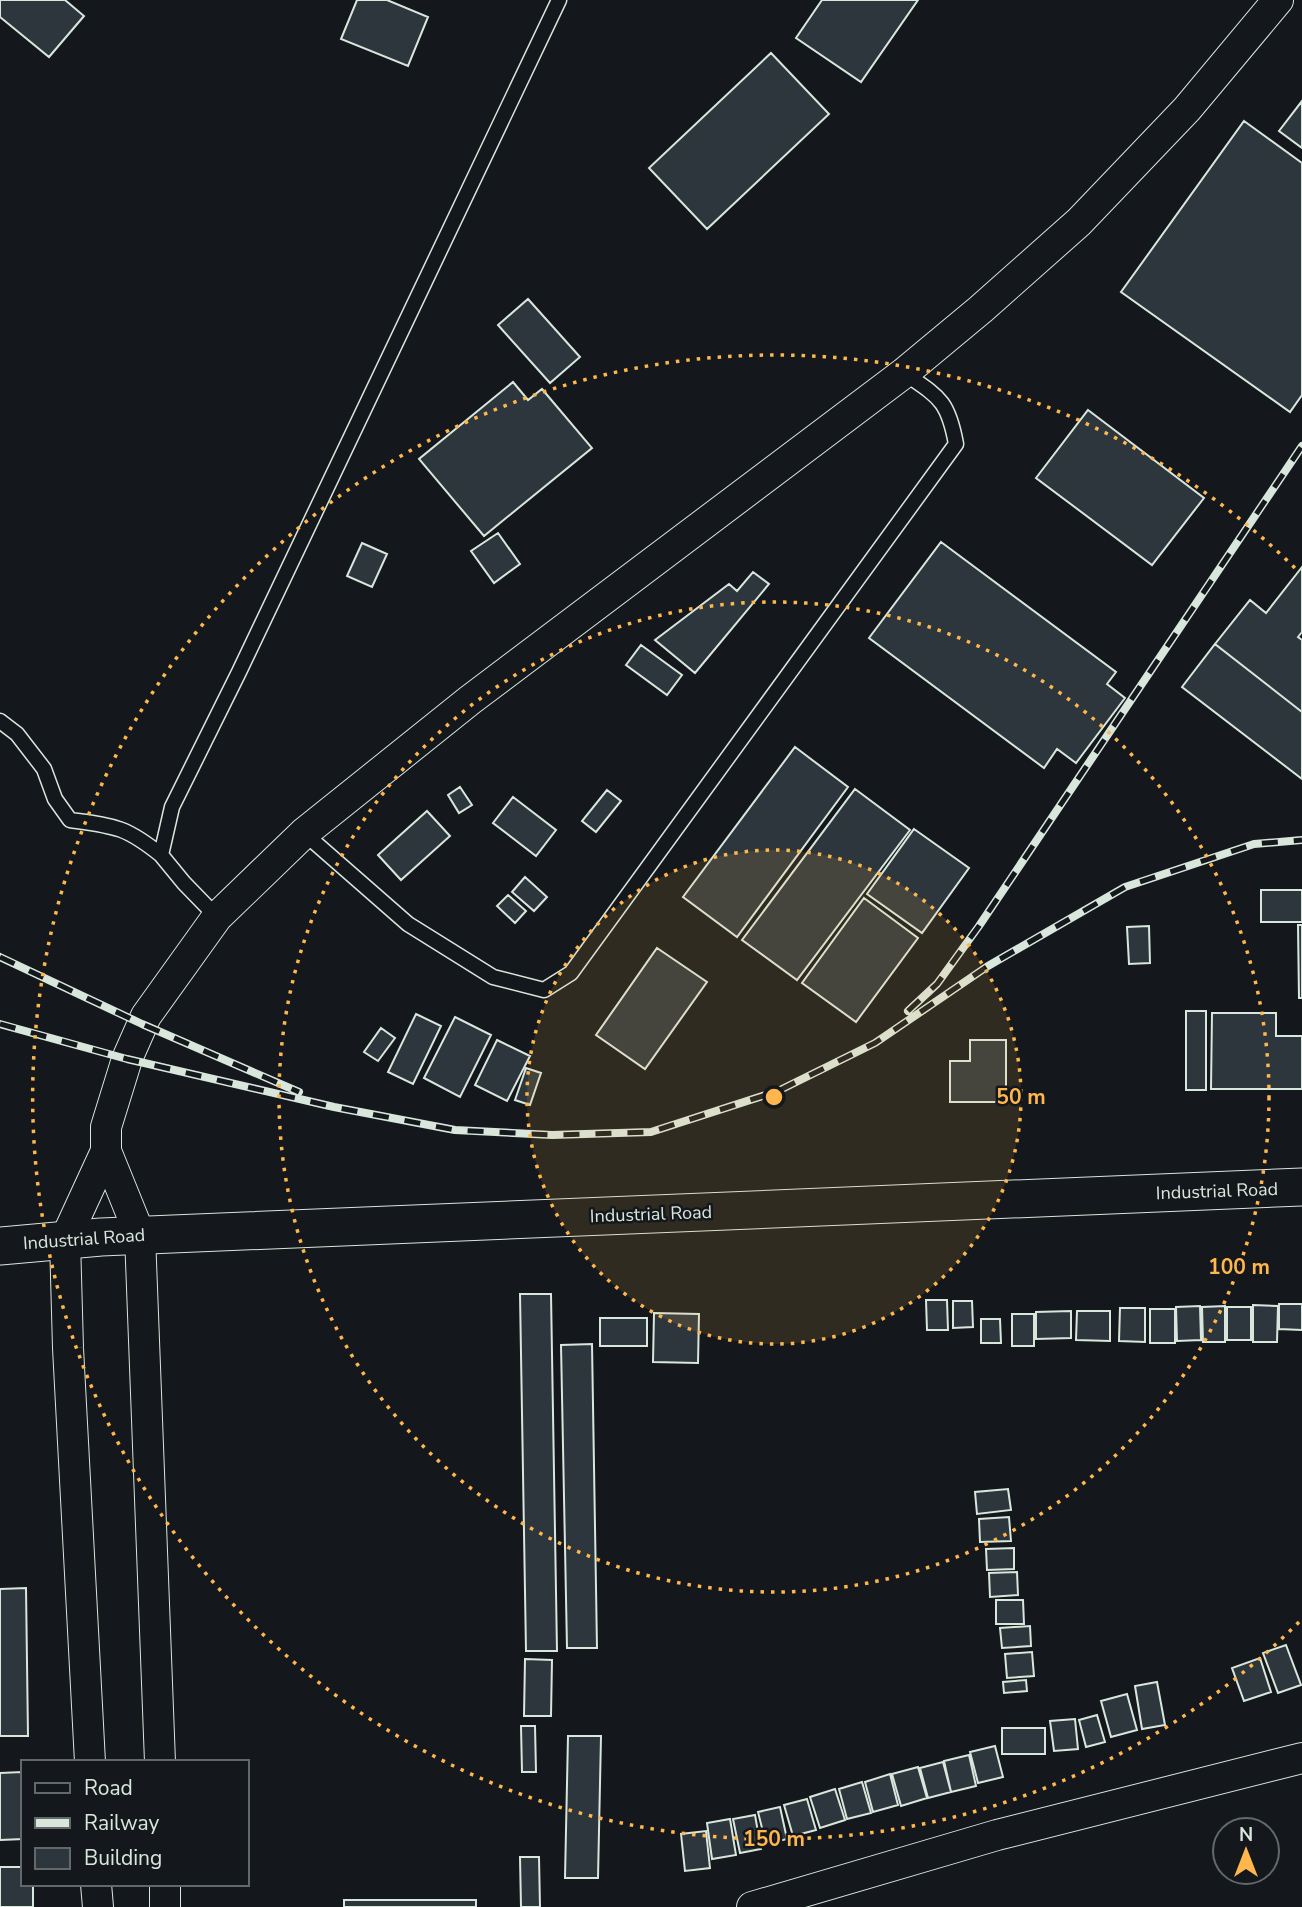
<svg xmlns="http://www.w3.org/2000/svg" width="1302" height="1907" viewBox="0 0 1302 1907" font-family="'Nunito Sans',sans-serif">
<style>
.building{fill:#2c363c;stroke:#d8e6dc;stroke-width:2}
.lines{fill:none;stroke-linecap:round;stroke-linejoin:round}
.service-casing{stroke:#d8e6dc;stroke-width:17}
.minor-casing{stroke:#d8e6dc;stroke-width:32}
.tertiary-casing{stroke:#d8e6dc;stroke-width:39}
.service{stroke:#14181c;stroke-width:14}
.minor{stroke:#14181c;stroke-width:30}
.tertiary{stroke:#14181c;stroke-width:37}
.rail-casing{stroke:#d8e6dc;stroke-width:8}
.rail{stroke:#14181c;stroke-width:5;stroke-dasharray:16;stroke-linecap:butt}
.ring{fill:none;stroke:#ffb74d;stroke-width:3.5;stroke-dasharray:3.5 7}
.labels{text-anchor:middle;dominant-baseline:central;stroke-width:5;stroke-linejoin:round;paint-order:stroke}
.street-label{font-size:18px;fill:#d8e6dc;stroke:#14181c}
.centre{fill:#ffb74d;stroke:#14181c;stroke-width:3.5}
.ring-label{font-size:21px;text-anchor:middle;font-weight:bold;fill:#ffb74d;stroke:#14181c;stroke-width:5;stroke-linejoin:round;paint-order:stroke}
</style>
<rect width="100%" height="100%" fill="#14181c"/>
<path class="building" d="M0,0H65L84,16L49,57L0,17Z
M357,0H387L428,17L408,66L341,39Z
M822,0H918L861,82L796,38Z
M771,53L829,114L707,229L649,168Z
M1302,101V148L1279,131Z
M1244,121L1302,163V395L1290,412L1121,292Z
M528,299L580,357L550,383L498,325Z
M513,382L528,400L542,389L592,448L484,536L419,459Z
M1088,410L1204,498L1152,565L1036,478Z
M498,533L520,564L494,583L471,551Z
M941,542L1116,672L1107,684L1125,698L1076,763L1057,749L1044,768L869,638Z
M362,543L387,554L372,587L347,576Z
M1302,567V632L1298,637L1302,640V712L1215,644L1250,600L1266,613Z
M753,572L769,584L695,673L655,640L729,584L737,591Z
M1215,644L1302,712V779L1182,687Z
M641,645L682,675L667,695L626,665Z
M795,747L848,787L737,937L683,897Z
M460,787L472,805L459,813L448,795Z
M855,789L910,830L797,980L742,940Z
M607,790L621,801L596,832L582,821Z
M513,797L556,830L536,856L493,823Z
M427,811L450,836L401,880L378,855Z
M914,829L969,868L922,933L867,894Z
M525,877L547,897L534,911L512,892Z
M1261,890H1302V922H1261Z
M508,895L526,911L515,923L497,906Z
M864,898L918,938L856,1022L802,983Z
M1298,925H1302V998H1299Z
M1149,926L1150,963L1129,964L1127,927Z
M657,948L707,982L645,1069L596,1035Z
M1186,1011H1206V1090H1186Z
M1212,1013H1276V1036H1302V1089H1211Z
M416,1014L441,1026L413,1084L388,1072Z
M455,1017L491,1035L460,1097L424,1078Z
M381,1028L395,1038L378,1061L364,1052Z
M497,1040L530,1056L507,1101L475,1085Z
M970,1040H1006V1102H950V1061H970Z
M526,1068L541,1073L530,1105L515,1100Z
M520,1294H551L557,1651H526Z
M926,1300H947L948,1330H927Z
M953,1301H972L973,1327L953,1328Z
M1279,1304H1302V1330L1279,1329Z
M1253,1305L1278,1306L1277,1342H1253Z
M1200,1306L1201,1340L1177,1341L1176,1307Z
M1225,1306V1342H1203L1202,1307Z
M1227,1307H1251V1340H1227Z
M1120,1308H1145V1342L1119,1341Z
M1150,1309H1175V1343H1150Z
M1071,1311V1338L1036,1339V1312Z
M1077,1311H1110V1341L1076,1340Z
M654,1313L699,1314L698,1363L653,1362Z
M1012,1314H1034V1346H1012Z
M600,1318H647V1346H600Z
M981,1319H1000L1001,1343H981Z
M592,1344L597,1648H567L561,1345Z
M1008,1489L1011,1510L977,1514L975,1492Z
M1009,1517L1011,1541L980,1542L979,1519Z
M1014,1548V1569L987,1570L986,1549Z
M1017,1572L1018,1595L990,1597L989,1573Z
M26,1588L28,1736H0V1589Z
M996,1600H1023L1024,1624H996Z
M1030,1626L1031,1646L1002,1648L1000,1628Z
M1286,1645L1301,1685L1278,1693L1263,1653Z
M1032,1652L1034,1676L1007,1678L1005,1654Z
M1260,1658L1271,1692L1244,1701L1232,1668Z
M525,1659L552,1660L551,1716H524Z
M1026,1680L1027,1691L1004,1693L1003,1682Z
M1157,1682L1165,1725L1142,1729L1135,1686Z
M1127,1694L1137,1730L1111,1737L1101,1701Z
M1097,1715L1105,1742L1086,1747L1079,1720Z
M1075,1719L1078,1749L1054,1751L1050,1721Z
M521,1726H535L536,1772H522Z
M1002,1728H1045V1754H1002Z
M568,1736H601L598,1878H565Z
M995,1746L1003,1777L978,1783L970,1752Z
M969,1755L976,1786L951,1792L944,1761Z
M943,1762L951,1792L928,1798L920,1768Z
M918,1767L927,1798L901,1806L892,1774Z
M22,1772L23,1839L0,1840V1773Z
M890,1774L898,1805L873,1812L865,1782Z
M862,1782L871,1813L847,1819L839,1789Z
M835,1789L845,1820L820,1828L810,1797Z
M807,1799L816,1830L793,1836L784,1805Z
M780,1807L787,1839L766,1844L758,1812Z
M755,1815L761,1849L740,1853L733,1819Z
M730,1819L736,1855L712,1859L707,1823Z
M706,1831L710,1868L685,1871L681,1834Z
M520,1857H539L540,1907H521Z
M0,1867H23V1884H33V1907H0Z
M344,1900H476V1907H344Z"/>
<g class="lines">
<g class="service-casing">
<path id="service" d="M0,721L17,734L44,769L55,799L70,820C114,826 125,826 161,855
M304,833L408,924L493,977L544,990L571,973L956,444C948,400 939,397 904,373
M217,917L184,883L161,855L172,807L239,672L559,0"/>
</g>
<g class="minor-casing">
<path id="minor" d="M90,1762L68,1348L65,1240L106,1151
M160,1762L140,1235L106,1151V1127L127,1059L146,1016L217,917L304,833L470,700L904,373L981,309L1079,222L1187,109L1278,0
M96,1884L98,1907
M165,1884V1907
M752,1907L997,1835L1302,1758"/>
</g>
<g class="tertiary-casing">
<path id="tertiary" d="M0,1246L101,1237L1302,1187"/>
</g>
<use href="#service" class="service"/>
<use href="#minor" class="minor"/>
<use href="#tertiary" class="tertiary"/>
<g class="rail-casing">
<path id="rail" d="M0,957L142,1024L299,1092
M908,1011L937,984L979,926L1302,446
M0,1024L127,1059L334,1107L455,1130L552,1135L651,1132L778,1091L875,1043L988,966L1125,887L1254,844L1302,840"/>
</g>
<use href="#rail" class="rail"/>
</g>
<circle cx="774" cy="1097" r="247" fill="#ffb74d" fill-opacity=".12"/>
<g class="ring">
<circle cx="774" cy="1097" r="247"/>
<circle cx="774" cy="1097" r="495"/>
<path d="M1299 1622A742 742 0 1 1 1299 572"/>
</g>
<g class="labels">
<g class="street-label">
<text transform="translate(1217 1191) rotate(-2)">Industrial Road</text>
<text transform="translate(651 1214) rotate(-2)">Industrial Road</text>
<text transform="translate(84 1239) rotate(-4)">Industrial Road</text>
</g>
</g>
<circle cx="774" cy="1097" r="10" class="centre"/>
<g class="ring-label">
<text x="1021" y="1104">50 m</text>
<text x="1239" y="1274">100 m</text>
<text x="774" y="1846">150 m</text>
</g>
<rect x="21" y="1760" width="228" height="126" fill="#14181c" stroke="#626a69" stroke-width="2"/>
<rect x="35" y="1783" width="35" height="10" fill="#14181c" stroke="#626a69" stroke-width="2"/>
<text x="84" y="1795" font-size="21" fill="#d8e6dc">Road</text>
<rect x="35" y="1818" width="35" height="10" fill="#d8e6dc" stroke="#626a69" stroke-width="2"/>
<text x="84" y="1830" font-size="21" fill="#d8e6dc">Railway</text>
<rect x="35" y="1848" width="35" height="21" fill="#2c363c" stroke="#626a69" stroke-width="2"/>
<text x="84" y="1865" font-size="21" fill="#d8e6dc">Building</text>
<g transform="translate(1246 1851)"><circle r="33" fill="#14181c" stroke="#626a69" stroke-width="2"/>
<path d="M0-5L12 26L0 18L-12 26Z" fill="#ffb74d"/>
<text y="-10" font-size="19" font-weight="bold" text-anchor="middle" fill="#d8e6dc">N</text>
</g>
</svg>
